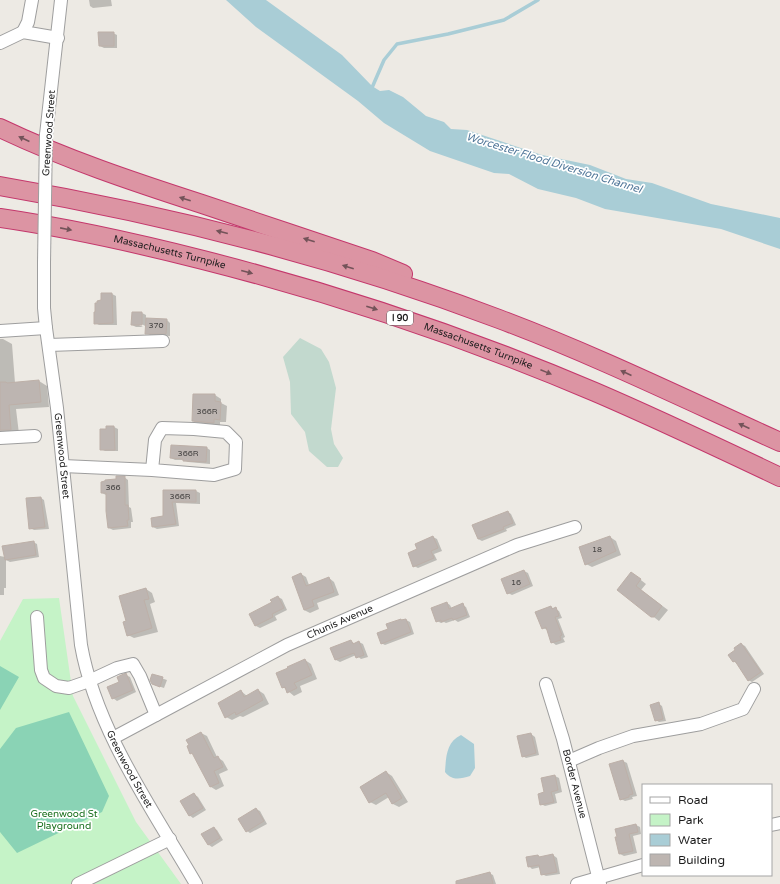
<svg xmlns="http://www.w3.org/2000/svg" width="780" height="884" viewBox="0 0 780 884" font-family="'Varela Round',sans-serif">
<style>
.wetland{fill:#c2d9ce}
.park{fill:#c5f3c7}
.pitch{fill:#8ad3b5}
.water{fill:#a9cdd6}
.shadow{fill:#0003}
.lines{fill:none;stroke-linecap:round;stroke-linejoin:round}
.stream{stroke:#a9cdd6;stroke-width:3.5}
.building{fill:#bdb5b1;stroke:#bdb0a8}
.minor-casing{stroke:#9e9e9e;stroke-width:14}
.highway-casing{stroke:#c4386c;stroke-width:20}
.minor{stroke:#fff;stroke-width:12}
.highway{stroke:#dc94a3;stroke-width:18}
.minor-bridge-casing{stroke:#9e9e9e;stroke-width:14;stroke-linecap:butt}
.minor-bridge{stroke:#fff;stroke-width:12}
.oneway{fill:#735359}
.labels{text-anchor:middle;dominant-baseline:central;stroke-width:3.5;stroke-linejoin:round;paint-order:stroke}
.number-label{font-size:8px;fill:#454342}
.shield{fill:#fff;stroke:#616161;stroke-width:1}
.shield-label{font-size:9px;font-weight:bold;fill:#1d1d1d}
.street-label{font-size:10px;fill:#1d1d1d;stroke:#fff}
.park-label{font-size:10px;fill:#186e1c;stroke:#fff}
.water-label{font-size:11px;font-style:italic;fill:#52789a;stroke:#fff}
</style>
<rect width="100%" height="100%" fill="#edeae4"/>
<path class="wetland" d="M300,338L321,349L329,362L336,388L331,429L334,444L343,458L338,467H327L309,451L305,432L291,414L290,382L283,357Z"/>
<path class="park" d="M59,598L73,696L136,822L181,884H0V641L23,599Z"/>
<path class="pitch" d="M0,666L19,677L0,710Z
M69,712L109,796L102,812L17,853L0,832V749L16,728Z"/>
<path class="water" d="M226,0H266L342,55L372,86L380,91L389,90L403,97L426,116L444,122L451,129L467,130L542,155L590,165L626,179L652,183L711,204L780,218V249L721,229L605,209L576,198L538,189L509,174L494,173L430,151L384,123L358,101L256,27Z
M461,735L474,744L475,768L470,776C460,779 452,781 445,772C446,758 446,742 461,735Z"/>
<path class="shadow" d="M89,0H111L112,6L93,8L90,6Z
M113,33L117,35V48H104L100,46Z
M112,294L116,296L117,325H99L95,323L97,313L102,301Z
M142,313L146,315V319L167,320L170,323V336L150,335L146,333L147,327L138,322L137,324L143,327H136L132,325Z
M0,339H3L12,344L15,383L39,381L47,386L49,407L16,409L19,434L0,436Z
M215,395L221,399V403L227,406L226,422H220V426L199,424L193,421Z
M107,427H114L118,429V451H105L101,449Z
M207,448L210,450V464L188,462L184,460H175L171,458Z
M124,477L128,480L129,507L131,508L133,522H131V528L113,530L109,528L106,495L102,493L117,480Z
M164,491H196L200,493V504L176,503L179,526L157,529L153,527L152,518L164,517Z
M41,498L44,500L49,529L34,530L30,528Z
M508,512L511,514L516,525L506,529L507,531L482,541L478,539Z
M433,537L437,539L442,551L434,554L437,560L418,568L414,566L419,550Z
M610,537L616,541L621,555L592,567L586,564Z
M33,542L37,544L39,557L10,562L6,560V588H4V595H0V556L5,557Z
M524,571L528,573L533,586L512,595L508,593Z
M301,574L306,577L309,585L329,578L334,582L339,595L317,603L319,609L310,613L304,610Z
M637,577L646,584L641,590L668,610L659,621L618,590Z
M146,589L152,593L155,602L150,604L158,632L134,638L128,635V622Z
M278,597L282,599L287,610L275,616L277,620L260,628L256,626Z
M447,603L450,605L452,609L462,605L466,607L470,617L458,622L455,620L446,623L444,622L441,623L437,621Z
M551,607L559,611L562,618L558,619L565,637L563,638L565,642L556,645L552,642L548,630L542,628Z
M401,620L403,621L406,620L410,622L414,634L385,645L381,643L389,630Z
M351,641L355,644L359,642L363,644L368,657L361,659L356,655L340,662L336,660Z
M741,644L745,646L764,674L752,682L748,680L738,664L733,661L737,650Z
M305,660L311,664L317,679L300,686L302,692L294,696L283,687Z
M126,675L130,677L136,692L117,701L113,698Z
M152,675L167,680L164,688L152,684Z
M258,690L264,694L269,704L243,717L240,716L232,720L226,717L241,691L247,696Z
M659,704L662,706L666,721L659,722L656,720Z
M201,733L207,736L217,757L223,761L228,770L219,774L224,786L216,790L211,787L194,754L191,753Z
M531,734L535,737L539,755L526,758L523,756Z
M623,761L627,763L637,796L632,797L633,799L625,801L621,799Z
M386,772L392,776L408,802L399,807L393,804L389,797L376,805L370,802Z
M555,776L559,778L562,792L555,794L557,803L545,806L541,804Z
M194,794L198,797L206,810L193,818L189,815Z
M256,809L260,811L267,824L250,833L247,831Z
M636,825L640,827L641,834L633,836L637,853L624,856L620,854L616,838Z
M214,828L217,830L223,840L212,847L209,845Z
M553,855L557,858L560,874L546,876L542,874L541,867L532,869L529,866L538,856L542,858Z
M489,873L493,875L496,884H477Z"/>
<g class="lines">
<path class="stream" d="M371,90L384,60L397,44L448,34L504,20L538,0"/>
</g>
<path class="building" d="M98,32H114V46H99Z
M101,293H112L113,323L94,324V312H95V303H97V301L101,300Z
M132,312H142V325H131Z
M146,318L167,319L166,334H145Z
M39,380L41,402L9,405L11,430H0V382H6L7,383Z
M193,394H215V401L221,402L220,420L214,419V423L192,421Z
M106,426H114L115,450H100V429H106Z
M171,445L207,447L206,462L183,461V459L170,458Z
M116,476H125V505H128L129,520H127L128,526L108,528L106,511V493H101V482L105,481V480L116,479Z
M163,490H196V502H172L176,524L152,527L151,518L163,516Z
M41,497L45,527L29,529L26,498Z
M508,511L513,523L503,527L504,529L478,539L472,525Z
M433,536L438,548L431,551L434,558L413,567L408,553L417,549L415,544Z
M610,536L616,551L585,565L579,547Z
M34,541L36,555L5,560L2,546Z
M524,570L530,584L507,594L501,579Z
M631,572L641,579L636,586L662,606L654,617H651L617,590Z
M301,573L306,586L329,577L334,592L312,600L314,606L304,610L292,577Z
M146,588L149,599L144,600L152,628L127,636L123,622L126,621L119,596Z
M278,596L284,608L272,614L273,617L255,626L249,614L272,602L270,600Z
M447,602L449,609L463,603L467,615L453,620L452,618L441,622V620L436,622L431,608Z
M551,606L552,609L556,607L559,616L555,617L562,635L560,636L561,640L551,643L546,627L542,629L535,612Z
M401,619V620L406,619L411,632L381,644L377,633L388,629L386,624Z
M351,640L353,644L359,641L364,655L356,658L354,653L335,660L330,648Z
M741,643L761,672L748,681L735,661L733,662L728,655L735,650L734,648Z
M305,659L312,675L294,683L297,688L287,693L285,687L282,688L276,673L288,668L287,667Z
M126,673L133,690L112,699L107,687L119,682L117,677Z
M152,674L163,677L160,687L152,684L150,680Z
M258,689L263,700L236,715L235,712L225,718L218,703L241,690L244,697Z
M659,702L663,719L655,721L650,705Z
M201,732L214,758L218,756L223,767L214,771L219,783L210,787L192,753L190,754L187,746L189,745L186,740Z
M531,733L536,753L522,757L517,736Z
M623,760L633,794L629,795V797L620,800L609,764Z
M386,771L402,798L392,804L386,793L369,803L360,787Z
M555,775L558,790L551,792L554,802L540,805L538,794L544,792L541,778Z
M194,793L203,808L189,816L180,801Z
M256,808L264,821L246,832L238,819Z
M636,824L638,832L629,834L633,851L619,854L615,837H617L615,829Z
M214,827L220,838L208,845L201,834Z
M553,854L557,872L541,875L539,865L528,867L526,857L538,855L539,857Z
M490,872L493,884H456V881Z"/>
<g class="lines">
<g class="minor-casing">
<g id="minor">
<path d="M23,32L28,22L32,0"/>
<path d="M0,43L23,32L58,38"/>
<path d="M46,135L61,0"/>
<path id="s1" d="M44,263V308L46,328L57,408L81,645C96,730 153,810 196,884"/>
<path d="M0,331L46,328"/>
<path d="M49,345L163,341"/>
<path d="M0,438L35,436"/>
<path d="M63,466L152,470L214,475L235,469L236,442L226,432L194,429L162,428L155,440L152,470"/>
<path d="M37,617L41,670L44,678L56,686L69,688L89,681L117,668L133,664L140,676L156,715"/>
<path id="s2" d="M546,684L563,739L600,884"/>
<path id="s3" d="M113,738L287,645L517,545L575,527"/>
<path d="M569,761L599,748L633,736L701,724L743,709L754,689"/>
<path d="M771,825L780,823"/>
<path d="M78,884L170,839"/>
<path d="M577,884L643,865"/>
</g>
</g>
<g class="highway-casing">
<g id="highway">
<path d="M0,128C65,159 134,182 202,204C259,223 315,242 372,261L403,274"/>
<path d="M0,186C170,215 338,258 499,319C595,355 687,400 780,442"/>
<path id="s4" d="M0,218C69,228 136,243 203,260C337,294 468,338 595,392C658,419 719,448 780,477"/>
</g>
</g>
<use href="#minor" class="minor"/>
<use href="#highway" class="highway"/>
<g class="minor-bridge-casing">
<path id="minor-bridge" d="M44,263L46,135"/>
</g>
<use href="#minor-bridge" class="minor-bridge"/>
</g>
<defs><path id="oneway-solid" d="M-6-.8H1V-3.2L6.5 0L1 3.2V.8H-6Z"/></defs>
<g class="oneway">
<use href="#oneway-solid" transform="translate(24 139) rotate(-155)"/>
<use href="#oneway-solid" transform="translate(185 199) rotate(-162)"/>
<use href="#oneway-solid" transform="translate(66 229) rotate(11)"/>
<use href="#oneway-solid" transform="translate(222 232) rotate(-166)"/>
<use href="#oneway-solid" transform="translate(309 240) rotate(-162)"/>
<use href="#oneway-solid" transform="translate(348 267) rotate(-163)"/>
<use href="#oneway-solid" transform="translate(247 272) rotate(15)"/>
<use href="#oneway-solid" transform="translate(372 308) rotate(18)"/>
<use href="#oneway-solid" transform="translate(546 372) rotate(22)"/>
<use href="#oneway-solid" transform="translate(626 373) rotate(-156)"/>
<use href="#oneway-solid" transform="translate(744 426) rotate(-156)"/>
</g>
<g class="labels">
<g class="number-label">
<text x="156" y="325">370</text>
<text x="207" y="411">366R</text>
<text x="188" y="453">366R</text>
<text x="113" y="487">366</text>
<text x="180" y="496">366R</text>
<text x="597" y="549">18</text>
<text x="516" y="582">16</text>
</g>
<rect class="shield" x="387" y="311" width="26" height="14" rx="3"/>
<g class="shield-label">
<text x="400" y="318">I 90</text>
</g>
<g class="street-label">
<text transform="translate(49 133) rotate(-86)">Greenwood Street</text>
<text stroke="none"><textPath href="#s4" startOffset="173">Massachusetts Turnpike</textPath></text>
<text stroke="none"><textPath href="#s4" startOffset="496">Massachusetts Turnpike</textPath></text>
<text stroke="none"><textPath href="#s1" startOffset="194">Greenwood Street</textPath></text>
<text stroke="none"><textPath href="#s3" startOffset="255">Chunis Avenue</textPath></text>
<text stroke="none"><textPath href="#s1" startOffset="518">Greenwood Street</textPath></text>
<text stroke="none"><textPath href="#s2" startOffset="104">Border Avenue</textPath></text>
</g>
<g class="park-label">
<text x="64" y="814">Greenwood St<tspan x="64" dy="12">Playground</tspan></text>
</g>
<g class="water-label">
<text transform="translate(554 163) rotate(17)">Worcester Flood Diversion Channel</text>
</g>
</g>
<rect x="642" y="784" width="130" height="92" fill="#ffffff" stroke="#a5a5a5"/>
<rect x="650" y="797" width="20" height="6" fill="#ffffff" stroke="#a5a5a5"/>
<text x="678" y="804" font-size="12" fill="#1d1d1d">Road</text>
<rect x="650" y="814" width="20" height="12" fill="#c5f3c7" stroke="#a5a5a5"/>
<text x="678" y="824" font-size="12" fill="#1d1d1d">Park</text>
<rect x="650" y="834" width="20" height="12" fill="#a9cdd6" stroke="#a5a5a5"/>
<text x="678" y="844" font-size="12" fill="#1d1d1d">Water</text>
<rect x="650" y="854" width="20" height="12" fill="#bdb5b1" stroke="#a5a5a5"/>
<text x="678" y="864" font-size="12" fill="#1d1d1d">Building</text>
</svg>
